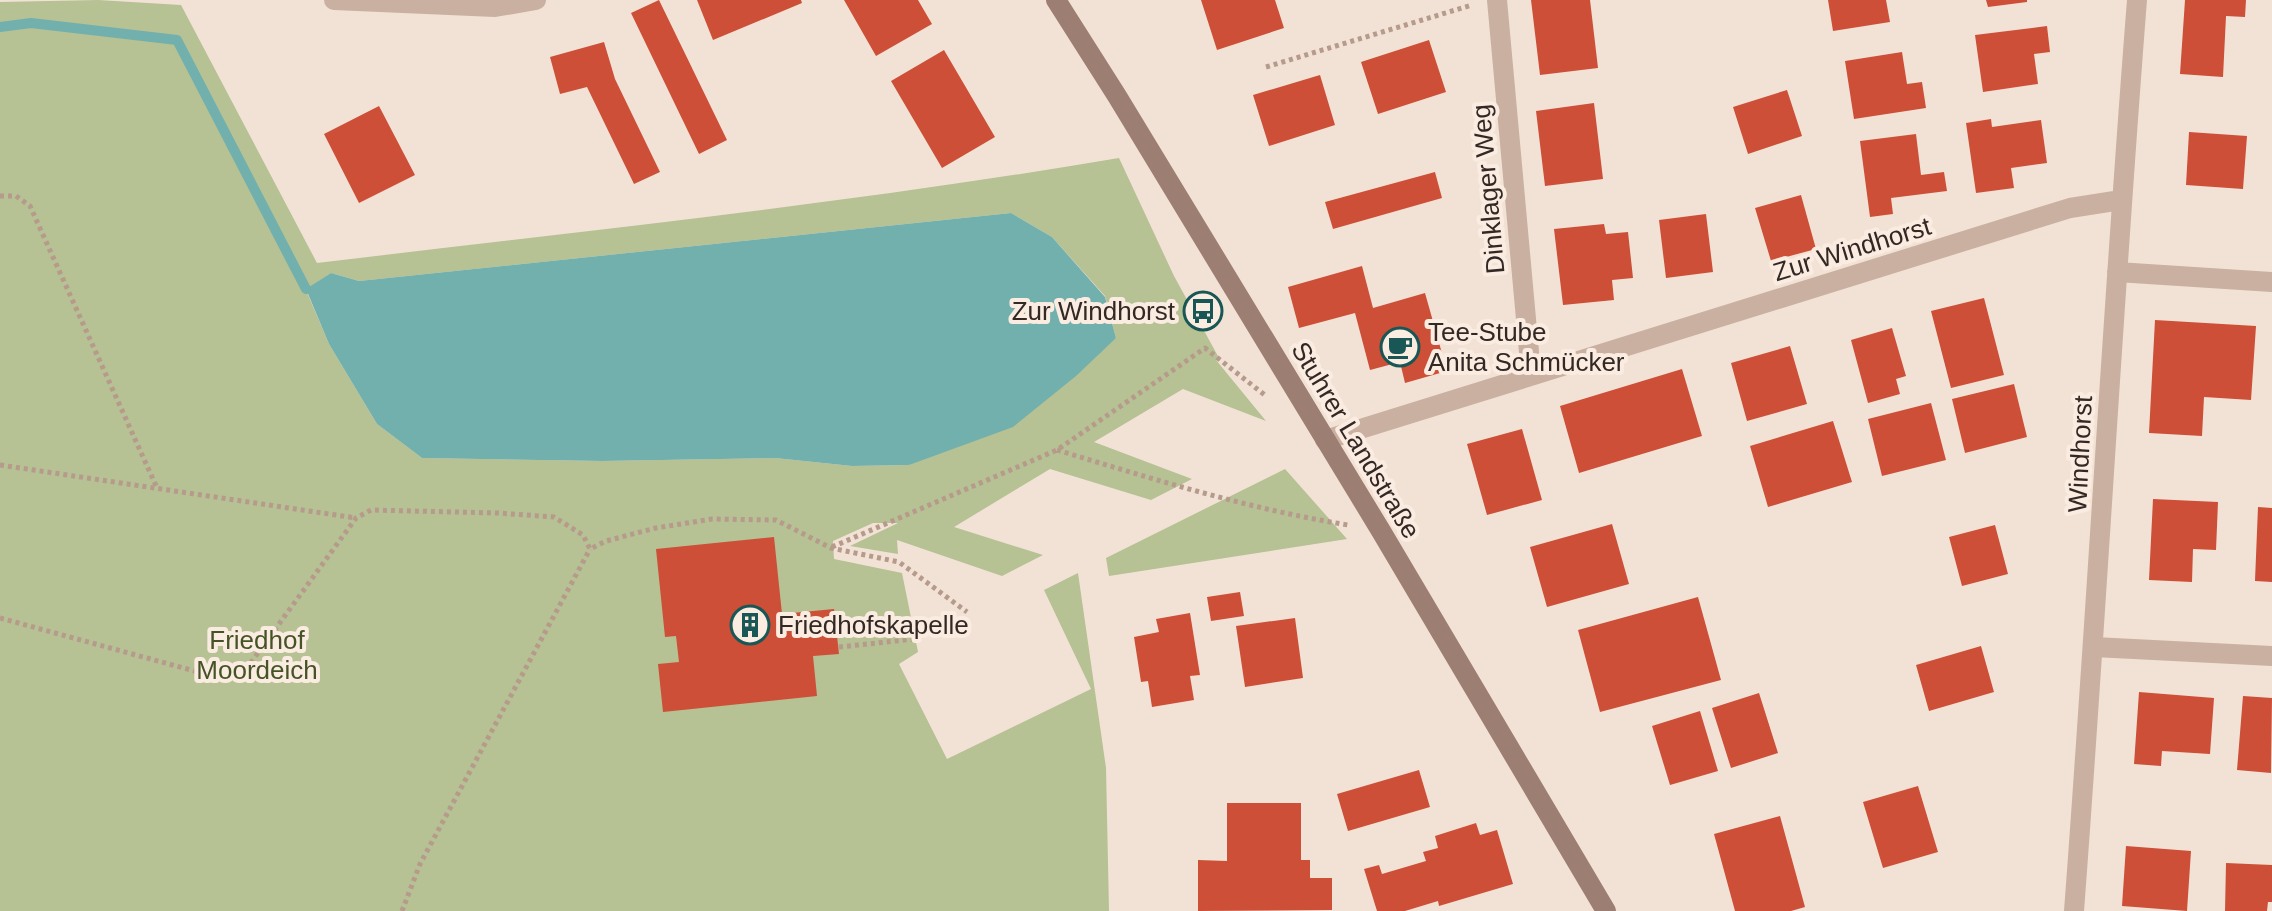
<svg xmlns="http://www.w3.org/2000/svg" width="2272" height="911" viewBox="0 0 2272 911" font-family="Arial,sans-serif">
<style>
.green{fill:#b6c194;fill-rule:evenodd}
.water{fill:#72b0ad}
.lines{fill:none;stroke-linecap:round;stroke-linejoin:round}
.stream{stroke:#72b0ad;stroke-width:10}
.building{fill:#cd4f37}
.path{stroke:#b69a8b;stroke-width:5;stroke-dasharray:4 4;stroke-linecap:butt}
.minor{stroke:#cab0a0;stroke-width:20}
.secondary{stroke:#9d7e72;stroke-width:20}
.labels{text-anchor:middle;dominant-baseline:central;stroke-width:8;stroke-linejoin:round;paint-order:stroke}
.street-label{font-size:26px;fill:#332824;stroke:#faece1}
.poi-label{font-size:26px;fill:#332824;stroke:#faece1;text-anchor:start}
.park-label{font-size:26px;fill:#465326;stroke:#faece1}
</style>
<rect width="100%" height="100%" fill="#f2e2d5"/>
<path class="green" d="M98,0L181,5L317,263C585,231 854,203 1119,158L1174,276L1219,358L1216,360L1266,421L1183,389L1094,442L1192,479L1151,500L1050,469L954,527L1043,555L1002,576L897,540L898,554L850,546L898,523H873L833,541L834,559L902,573L918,652L899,664L947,759L1091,689L1044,590L1078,573L1106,768L1109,911H0V2ZM1011,213L1052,237L1105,296L1116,338L909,465L852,466L775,458L602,461L422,458L377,424L329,344L306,290L331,273L359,281Z
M1285,469L1347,539L1109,576L1106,558Z"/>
<path class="water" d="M1011,213L1052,237L1105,297L1116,338L1076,376L1013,427L909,465L852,466L775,458L602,461L422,458L377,424L329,344L306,289L331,273L359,281Z"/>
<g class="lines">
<path class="stream" d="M0,27L31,23L177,40L306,289"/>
</g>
<path class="building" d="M659,0L727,140L699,154L631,13Z
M697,0H801L802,3L713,40Z
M844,0H918L932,24L876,56Z
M1201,0H1275L1284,28L1217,50Z
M1531,0H1590L1598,68L1540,75Z
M1828,0H1886L1890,22L1833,31Z
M1986,0H2027V2L1988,7Z
M2185,0H2246L2245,17L2226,16L2223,77L2180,74Z
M2047,26L2050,52L2034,54L2038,84L1983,92L1975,35Z
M1429,40L1446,92L1378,114L1361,62Z
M604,42L615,79L660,172L634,184L587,87L560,94L550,57Z
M944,50L995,137L942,168L891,81Z
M1902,52L1907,84L1922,82L1926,108L1854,119L1845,61Z
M1320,75L1335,125L1269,146L1253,95Z
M1787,90L1802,136L1748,154L1733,107Z
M1594,103L1603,179L1545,186L1536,111Z
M379,106L415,175L359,203L324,134Z
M1991,119L1992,127L2041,120L2047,163L2011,168L2014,188L1976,193L1966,123Z
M2189,132L2247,136L2243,189L2186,185Z
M1916,134L1921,175L1944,172L1947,191L1891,198L1893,214L1870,217L1860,141Z
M1435,172L1442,198L1333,229L1325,202Z
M1801,195L1816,249L1771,261L1755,208Z
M1706,214L1713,272L1666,278L1659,220Z
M1604,224L1606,234L1628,232L1633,278L1612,280L1614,300L1563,305L1554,229Z
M1362,266L1373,308L1425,293L1447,371L1405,383L1400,362L1370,370L1355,313L1299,328L1288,287Z
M1984,298L2004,375L1951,388L1931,311Z
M2155,320L2256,326L2251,400L2204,397L2202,436L2149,433Z
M1892,328L1906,376L1896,379L1900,394L1868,403L1851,340Z
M1790,346L1807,404L1747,421L1731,363Z
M1682,369L1702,436L1579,473L1560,406Z
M2014,384L2027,437L1965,453L1952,399Z
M1931,403L1946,460L1882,476L1868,419Z
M1833,421L1852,482L1768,507L1750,446Z
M1522,429L1542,500L1487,515L1467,444Z
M2153,499L2218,502L2216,550L2193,549L2192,582L2149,580Z
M2258,507L2272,508V582L2255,581Z
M1612,524L1629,584L1547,607L1530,547Z
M1995,525L2008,574L1962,586L1949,537Z
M774,537L782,614L834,609L839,654L813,656L817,696L663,712L658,664L679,662L676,636L665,637L656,549Z
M1240,592L1244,616L1211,621L1207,597Z
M1698,597L1721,680L1600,712L1578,630Z
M1190,613L1200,675L1190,676L1194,700L1152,707L1148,681L1141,682L1134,637L1159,632L1156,619Z
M1295,618L1303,678L1245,687L1236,626Z
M1981,646L1994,692L1929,711L1916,665Z
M2139,692L2214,698L2210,754L2162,751L2161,766L2134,764Z
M1759,693L1778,753L1731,768L1712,708Z
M2243,696L2272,698L2271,773L2237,770Z
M1700,711L1718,771L1670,785L1652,726Z
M1419,770L1430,807L1348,831L1337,794Z
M1918,786L1938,852L1883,868L1863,802Z
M1227,803H1301V860H1310V878H1332V910L1198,911V860L1227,861Z
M1780,816L1805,907L1791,911H1735L1714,834Z
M1476,823L1480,835L1497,830L1513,884L1439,906L1438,901L1405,911H1377L1364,869L1379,865L1382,874L1426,861L1423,852L1438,848L1435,836Z
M2126,846L2191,851L2187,911L2122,906Z
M2226,863L2272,865V902H2268L2267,911H2225Z"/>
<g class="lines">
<path class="path" d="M1266,67L1472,5
M0,196H16L30,206L157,488
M1057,450C1153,479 1249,509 1348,525
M0,465L356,518
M832,547L1057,450L1205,348L1266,396
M0,618L224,679L247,668L356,518L371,510L498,513L554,517L583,535L590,549L606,541L656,528L712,519L776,520L831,548L899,562L967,612
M839,647L915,639L929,632
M402,911L420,864L590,549"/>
<path class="minor" d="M334,0L495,7L536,0
M1497,0L1531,374
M2117,272L2272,282
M1325,440L2070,208L2121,200
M2094,647L2272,656
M2074,911C2097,607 2113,303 2137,0"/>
<path class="secondary" d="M1056,0L1117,96L1381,531L1606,911"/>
</g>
<defs>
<g id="bus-ring" transform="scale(2)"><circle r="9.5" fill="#faece1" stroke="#185755" stroke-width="1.5"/><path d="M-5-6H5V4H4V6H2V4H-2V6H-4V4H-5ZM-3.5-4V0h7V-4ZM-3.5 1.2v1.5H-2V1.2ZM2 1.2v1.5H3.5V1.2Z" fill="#185755"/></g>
<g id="cafe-ring" transform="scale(2)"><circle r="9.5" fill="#faece1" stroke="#185755" stroke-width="1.5"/><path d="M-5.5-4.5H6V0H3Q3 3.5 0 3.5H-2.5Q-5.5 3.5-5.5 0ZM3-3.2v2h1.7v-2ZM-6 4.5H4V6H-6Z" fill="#185755"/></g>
<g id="building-ring" transform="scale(2)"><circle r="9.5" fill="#faece1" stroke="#185755" stroke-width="1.5"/><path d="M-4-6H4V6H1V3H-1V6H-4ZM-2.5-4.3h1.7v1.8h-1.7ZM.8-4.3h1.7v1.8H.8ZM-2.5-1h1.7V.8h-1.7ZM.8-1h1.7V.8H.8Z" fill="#185755"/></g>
</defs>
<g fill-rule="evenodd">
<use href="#bus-ring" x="1203" y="311"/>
<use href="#cafe-ring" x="1400" y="347"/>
<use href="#building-ring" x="750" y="625"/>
</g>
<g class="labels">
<g class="street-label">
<text transform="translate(1488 189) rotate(-95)">Dinklager Weg</text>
<text transform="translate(1852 249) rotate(-17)">Zur Windhorst</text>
<text transform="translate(1356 440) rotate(59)">Stuhrer Landstraße</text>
<text transform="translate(2080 454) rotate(-87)">Windhorst</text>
</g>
<g class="poi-label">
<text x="1175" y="311" text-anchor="end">Zur Windhorst</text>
<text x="1428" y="332">Tee-Stube<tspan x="1428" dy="30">Anita Schmücker</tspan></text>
<text x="778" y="625">Friedhofskapelle</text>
</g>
<g class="park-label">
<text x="257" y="640">Friedhof<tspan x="257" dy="30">Moordeich</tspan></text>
</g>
</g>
</svg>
